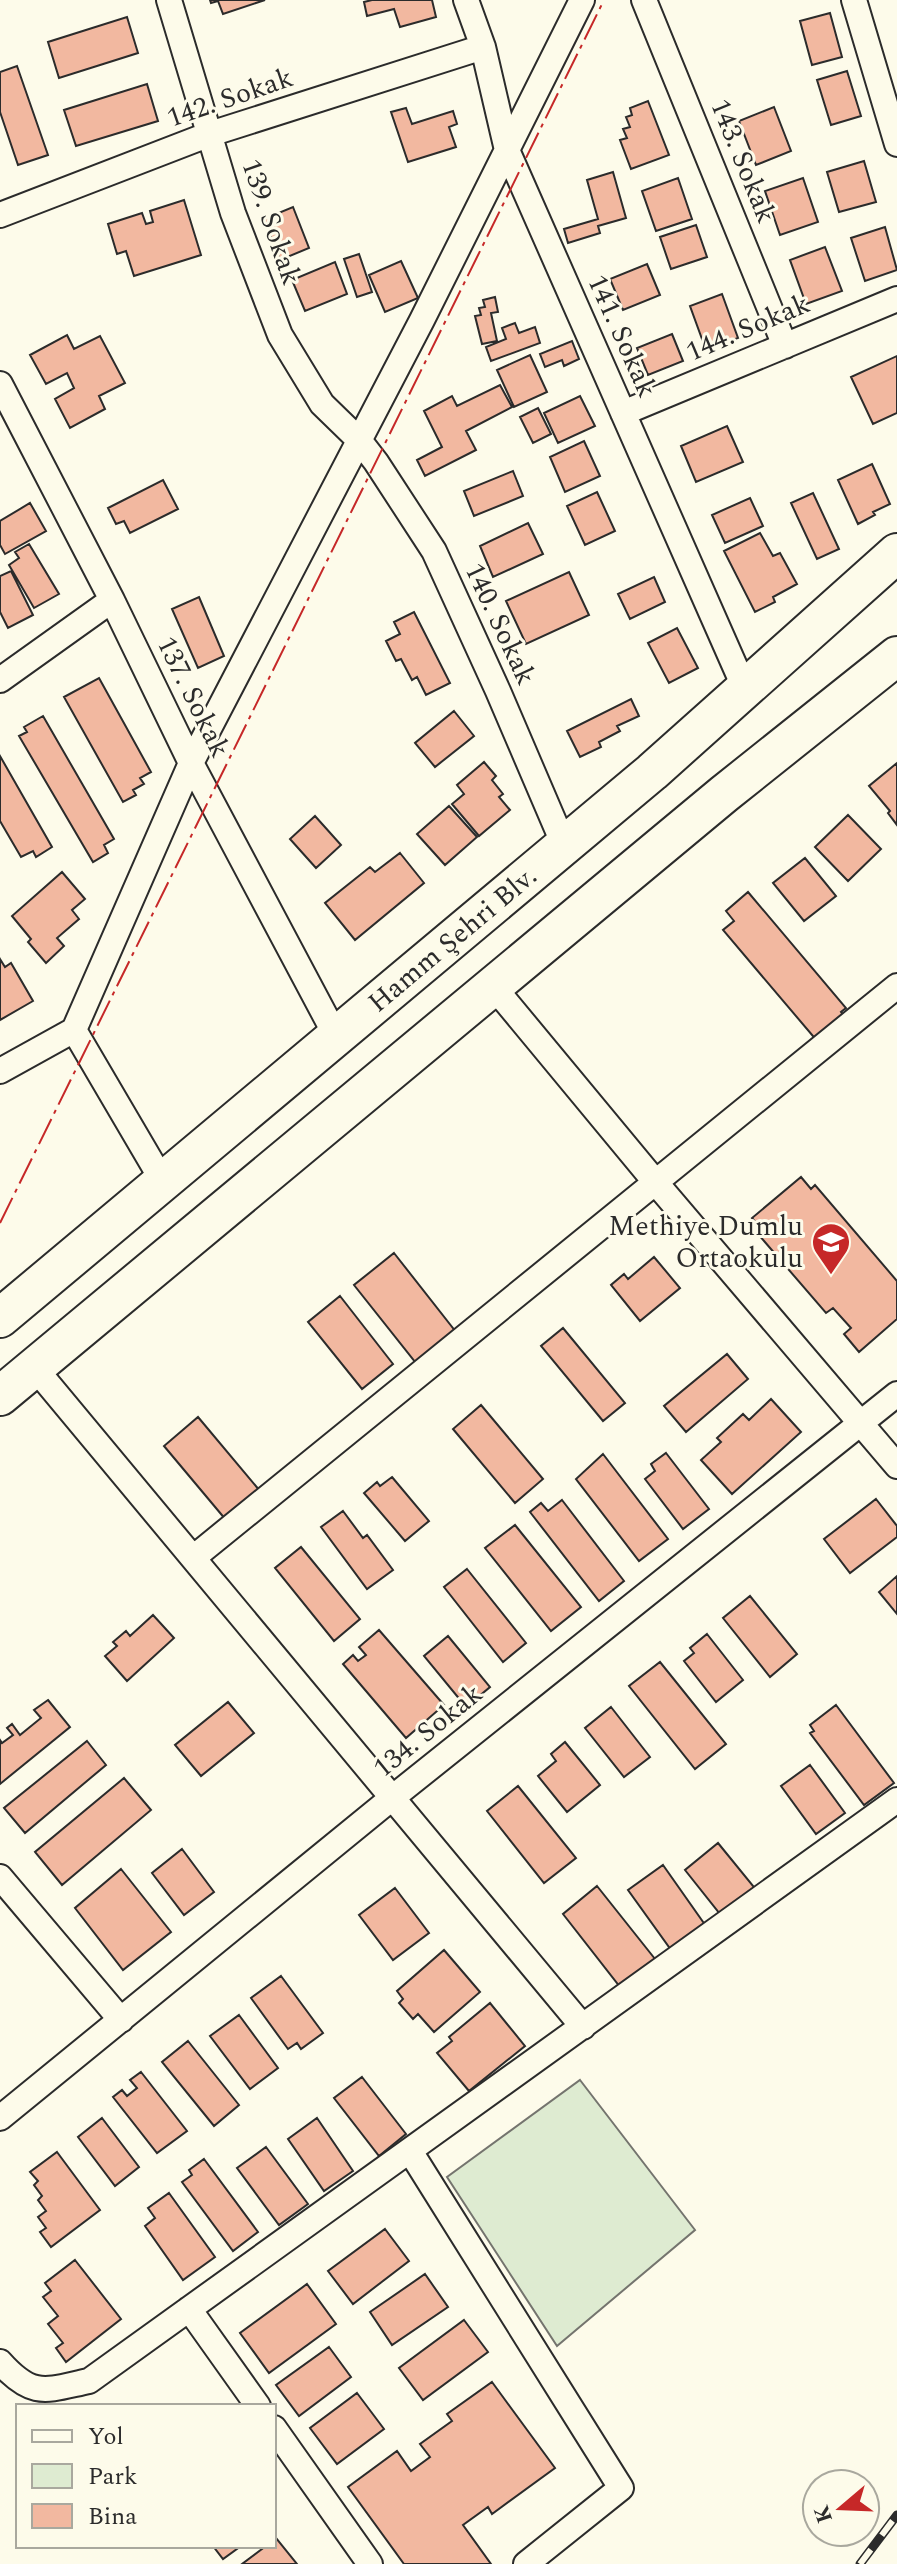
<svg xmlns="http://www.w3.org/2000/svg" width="897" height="2564" viewBox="0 0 897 2564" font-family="Spectral,serif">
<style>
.green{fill:#deebd1;stroke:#74746e;stroke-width:2}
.building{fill:#f2b8a0;stroke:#2b2b2b;stroke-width:2}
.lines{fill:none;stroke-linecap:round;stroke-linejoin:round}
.minor-casing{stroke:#2b2b2b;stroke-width:28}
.primary-casing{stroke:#2b2b2b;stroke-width:42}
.minor{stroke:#fdfbea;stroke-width:24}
.primary{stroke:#fdfbea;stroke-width:38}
.rail-casing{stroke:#2b2b2b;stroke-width:9}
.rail{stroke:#fdfbea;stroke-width:6;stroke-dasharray:18;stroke-linecap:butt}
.power{stroke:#c62828;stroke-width:2;stroke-dasharray:28 6 4 6;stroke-linecap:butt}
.labels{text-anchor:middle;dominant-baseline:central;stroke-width:6;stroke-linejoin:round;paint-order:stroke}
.street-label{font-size:28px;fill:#2b2b2b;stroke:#fdfbea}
.poi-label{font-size:28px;fill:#2b2b2b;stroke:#fdfbea;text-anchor:end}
</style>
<rect width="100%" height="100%" fill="#fdfbea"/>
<path class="green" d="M580,2080L695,2230L557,2346L447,2177Z"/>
<path class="building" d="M210,0H265L223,14L218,1L211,3Z
M372,0H432L436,17L400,27L394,9L367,16L364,2Z
M830,13L842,57L812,65L800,21Z
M127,17L138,53L59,78L48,42Z
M17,66L48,155L18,165L0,112V72Z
M847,71L861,116L831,125L817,80Z
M147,84L158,121L76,146L64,110Z
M648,101L669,155L631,169L620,140L627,138L623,129L630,127L626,117L632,115L630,108Z
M774,107L791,151L756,165L739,121Z
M406,108L412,124L453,111L457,124L449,127L456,147L408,162L391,112Z
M864,161L876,202L839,212L827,172Z
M613,172L626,218L598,226L600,233L568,243L564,229L598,219L587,180Z
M678,178L692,219L656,231L642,191Z
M803,178L818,222L780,235L765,191Z
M184,200L201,255L134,276L126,251L117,254L108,224L142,213L146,224L153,222L150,211Z
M293,207L309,248L280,260L264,219Z
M696,225L707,257L671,269L660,237Z
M885,227L897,270L865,281L851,238Z
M825,247L842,291L806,304L790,260Z
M359,254L372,292L357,297L344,259Z
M401,261L418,298L385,312L369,275Z
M335,262L347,294L305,311L292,280Z
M647,264L660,295L623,310L610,279Z
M722,294L738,338L706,350L690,306Z
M495,297L498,312L491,313L497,341L482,344L475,316L481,315L479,308L485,307L483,300Z
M515,323L519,333L535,327L540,343L491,361L486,347L506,339L502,328Z
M672,334L683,361L648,375L637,348Z
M67,335L74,349L100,336L125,383L99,396L105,409L70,428L55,399L74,388L67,373L46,384L30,355Z
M572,341L579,359L564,366L562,360L545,367L540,354Z
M530,355L547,392L514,407L497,370Z
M897,356V413L873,424L851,377Z
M500,385L512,407L466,431L476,450L425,476L417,460L442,447L424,411L452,396L457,406Z
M580,396L595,426L558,443L544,413Z
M538,408L551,434L533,443L520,417Z
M727,426L743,462L696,482L681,446Z
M584,441L600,476L565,492L550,457Z
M872,464L890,504L873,512L875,515L858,524L838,480Z
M513,471L523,496L474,516L464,491Z
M163,480L178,509L130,533L124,521L116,524L108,508Z
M597,492L615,531L585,545L567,506Z
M813,493L839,549L817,559L791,503Z
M750,498L763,526L725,543L712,515Z
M30,503L46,531L5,554L0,545V521Z
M528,523L543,554L493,577L480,546Z
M760,533L773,556L780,553L797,584L773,597L775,602L755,612L724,551Z
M29,544L59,594L34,608L9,565L19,558L15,552Z
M11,571L33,615L8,628L0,612V576Z
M569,572L589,615L526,644L506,601Z
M654,577L665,602L630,619L618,594Z
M199,597L224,656L198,668L172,609Z
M414,612L450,683L426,695L417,677L412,680L401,659L396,661L386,641L400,634L394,622Z
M677,628L698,668L669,683L648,643Z
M99,678L151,772L140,778L144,784L133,790L136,795L123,802L64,697Z
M631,699L639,716L617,726L620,731L599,742L601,747L580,757L567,731Z
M454,711L474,736L435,767L415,743Z
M43,716L114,839L104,845L108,853L93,862L19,736L27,732L24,727Z
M0,756L52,847L36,857L33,851L21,857L0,821Z
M484,762L496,776L492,780L503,794L499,797L510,810L479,836L452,804L464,794L457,785Z
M897,763V825L888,813L890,811L869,786Z
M449,806L477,837L445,865L417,834Z
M848,815L881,849L848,881L815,847Z
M315,816L341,845L316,868L290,839Z
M400,853L424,883L355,940L325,903L370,867L375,872Z
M805,858L836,896L804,921L773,883Z
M62,872L85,899L72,910L79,919L57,938L64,946L46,963L28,942L31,939L12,916Z
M748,892L846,1008L841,1012L846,1018L818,1042L723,930L734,921L726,911Z
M0,959L5,967L11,963L33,1001L0,1020Z
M801,1177L811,1189L815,1185L897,1281V1319L859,1352L844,1334L851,1328L833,1308L826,1313L758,1234L763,1231L752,1218Z
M394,1253L456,1332L416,1363L354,1285Z
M654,1257L680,1288L640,1321L611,1285L624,1274L628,1279Z
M340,1296L393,1364L362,1389L308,1322Z
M563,1328L625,1403L603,1421L541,1346Z
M727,1354L748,1379L686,1432L664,1406Z
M771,1399L801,1432L732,1494L701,1460L721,1442L717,1438L743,1414L749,1420Z
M481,1405L543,1479L515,1503L453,1429Z
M198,1417L260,1491L226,1520L164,1446Z
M666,1453L709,1509L683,1529L645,1479L655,1471L651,1464Z
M603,1454L668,1539L639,1561L576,1479Z
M392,1477L429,1521L405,1541L364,1493L377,1482L380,1486Z
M876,1499L897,1526V1537L850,1573L824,1539Z
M562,1500L624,1581L599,1601L530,1512L541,1503L548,1511Z
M343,1511L363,1538L367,1535L393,1570L367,1589L321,1527Z
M515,1525L581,1607L551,1631L485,1548Z
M301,1547L360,1619L334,1641L275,1568Z
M467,1569L526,1643L503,1662L444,1587Z
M897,1576V1614L879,1592Z
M750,1596L797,1654L770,1677L723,1618Z
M153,1615L174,1638L127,1681L105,1656L117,1646L113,1642L126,1631L130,1636Z
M379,1630L444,1705L406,1738L343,1664L353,1655L358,1661L366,1655L359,1647Z
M707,1634L743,1680L716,1702L684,1661L694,1653L690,1648Z
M448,1636L490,1687L466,1707L424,1656Z
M660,1662L726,1744L695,1769L629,1686Z
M48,1700L70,1727L0,1784V1740L2,1743L13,1735L7,1728L12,1724L20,1735L41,1718L34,1710Z
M228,1702L254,1733L201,1776L175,1745Z
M836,1705L894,1783L864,1805L810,1733L814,1731L810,1725Z
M611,1707L650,1757L624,1777L585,1728Z
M87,1741L106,1765L25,1833L4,1808Z
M565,1742L600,1785L567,1812L538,1776L556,1761L551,1754Z
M810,1765L845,1813L816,1834L781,1786Z
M124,1778L151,1810L62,1885L35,1852Z
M518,1786L576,1858L544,1883L487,1811Z
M718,1843L758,1892L724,1919L685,1870Z
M182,1849L214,1892L184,1915L152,1873Z
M663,1865L708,1929L674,1954L628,1890Z
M121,1869L171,1932L123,1970L75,1908Z
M597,1886L659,1964L624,1992L563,1914Z
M395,1888L429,1933L393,1960L359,1915Z
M444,1950L480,1992L434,2032L418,2014L413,2019L399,2003L403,1999L397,1991Z
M281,1976L323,2033L301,2049L297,2043L288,2049L251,1998Z
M490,2003L525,2046L469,2091L437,2053L452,2041L449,2037Z
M239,2015L278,2068L250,2089L210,2036Z
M188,2041L239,2105L214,2126L162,2062Z
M141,2072L187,2131L157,2153L113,2097L122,2090L127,2096L137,2088L130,2080Z
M362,2077L406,2134L379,2156L334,2098Z
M102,2118L139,2167L115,2186L78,2137Z
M317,2118L353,2171L324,2191L288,2139Z
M266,2147L308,2204L279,2225L237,2168Z
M57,2152L100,2210L51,2247L40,2232L46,2228L38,2217L46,2211L38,2200L42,2196L34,2185L38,2181L30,2172Z
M204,2159L258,2232L233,2251L182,2182L192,2175L189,2170Z
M169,2193L215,2257L183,2280L145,2226L155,2218L148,2208Z
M385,2229L409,2261L353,2304L328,2271Z
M75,2260L121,2319L66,2362L56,2348L63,2343L48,2324L58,2316L43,2297L51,2291L45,2283Z
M425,2274L448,2307L392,2345L370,2312Z
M307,2284L336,2324L269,2373L240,2333Z
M464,2320L488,2352L423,2400L399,2368Z
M329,2347L351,2377L299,2416L276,2385Z
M492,2382L555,2468L492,2514L488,2507L463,2525L491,2564H404L348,2487L397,2451L411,2471L430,2457L420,2444L452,2421L447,2414Z
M357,2393L384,2429L337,2464L310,2428Z
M276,2538L297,2564H242L266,2546H274Z
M213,2546H241L223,2559Z"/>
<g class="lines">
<g class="minor-casing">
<path id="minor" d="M169,0L233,213L280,335L322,404L359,440L376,462L434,551L498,691L564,845
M466,0L483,47L507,150L745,689
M644,0L785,346
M854,0L897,144
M0,215L210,134L483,47
M0,384L112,600L191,763L336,1036
M623,413L897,299
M0,680L112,600
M493,986L662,1190L897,1466
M0,1071L74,1030
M162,1180L74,1030L191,763L422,320L582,0
M34,1367L583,2027
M193,1558L897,986
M0,1877L121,2020
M0,2118L392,1798L897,1394
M410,2151L621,2488L526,2564
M189,2309L258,2406
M0,2362C33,2399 46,2390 89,2381L897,1800
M274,2428L370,2564"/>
</g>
<g class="primary-casing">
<g id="primary">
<path id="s1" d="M0,1318L652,772L897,553"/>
<path d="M0,1396L724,794L897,656"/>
</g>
</g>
<use href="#minor" class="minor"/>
<use href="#primary" class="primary"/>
<g class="rail-casing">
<path id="rail" d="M860,2564L897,2515"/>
</g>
<use href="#rail" class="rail"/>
<path class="power" d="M0,1223L604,0"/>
</g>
<defs>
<g id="school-pin" transform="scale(2)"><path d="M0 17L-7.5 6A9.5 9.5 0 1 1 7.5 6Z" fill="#c62828" stroke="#fdfbea"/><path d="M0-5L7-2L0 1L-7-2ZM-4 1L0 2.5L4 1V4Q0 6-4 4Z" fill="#fff"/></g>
</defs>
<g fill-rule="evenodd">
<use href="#school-pin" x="831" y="1242"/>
</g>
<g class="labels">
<g class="street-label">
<text transform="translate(230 98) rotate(-19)">142. Sokak</text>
<text transform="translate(743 161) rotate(68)">143. Sokak</text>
<text transform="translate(271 222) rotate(71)">139. Sokak</text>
<text transform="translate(748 328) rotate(-23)">144. Sokak</text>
<text transform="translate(622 336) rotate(66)">141. Sokak</text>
<text transform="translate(500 624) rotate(65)">140. Sokak</text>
<text transform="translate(193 697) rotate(64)">137. Sokak</text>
<text stroke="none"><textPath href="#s1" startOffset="590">Hamm Şehri Blv.</textPath></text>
<text transform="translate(428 1731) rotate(-39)">134. Sokak</text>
</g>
<g class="poi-label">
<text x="803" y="1226">Methiye Dumlu<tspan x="803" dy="32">Ortaokulu</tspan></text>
</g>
</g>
<rect x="16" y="2404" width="260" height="144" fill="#fdfbea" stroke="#a9a89e" stroke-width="2"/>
<rect x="32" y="2430" width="40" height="12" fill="#fdfbea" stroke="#a9a89e" stroke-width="2"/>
<text x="88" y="2444" font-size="24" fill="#2b2b2b">Yol</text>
<rect x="32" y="2464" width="40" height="24" fill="#deebd1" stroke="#a9a89e" stroke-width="2"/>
<text x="88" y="2484" font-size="24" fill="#2b2b2b">Park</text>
<rect x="32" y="2504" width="40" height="24" fill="#f2b8a0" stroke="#a9a89e" stroke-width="2"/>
<text x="88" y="2524" font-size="24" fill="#2b2b2b">Bina</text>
<g transform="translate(841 2508) rotate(251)"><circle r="38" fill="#fdfbea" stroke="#a9a89e" stroke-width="2"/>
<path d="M0-6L14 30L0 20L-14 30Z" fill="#c62828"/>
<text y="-12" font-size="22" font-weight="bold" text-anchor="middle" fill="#2b2b2b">K</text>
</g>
</svg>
